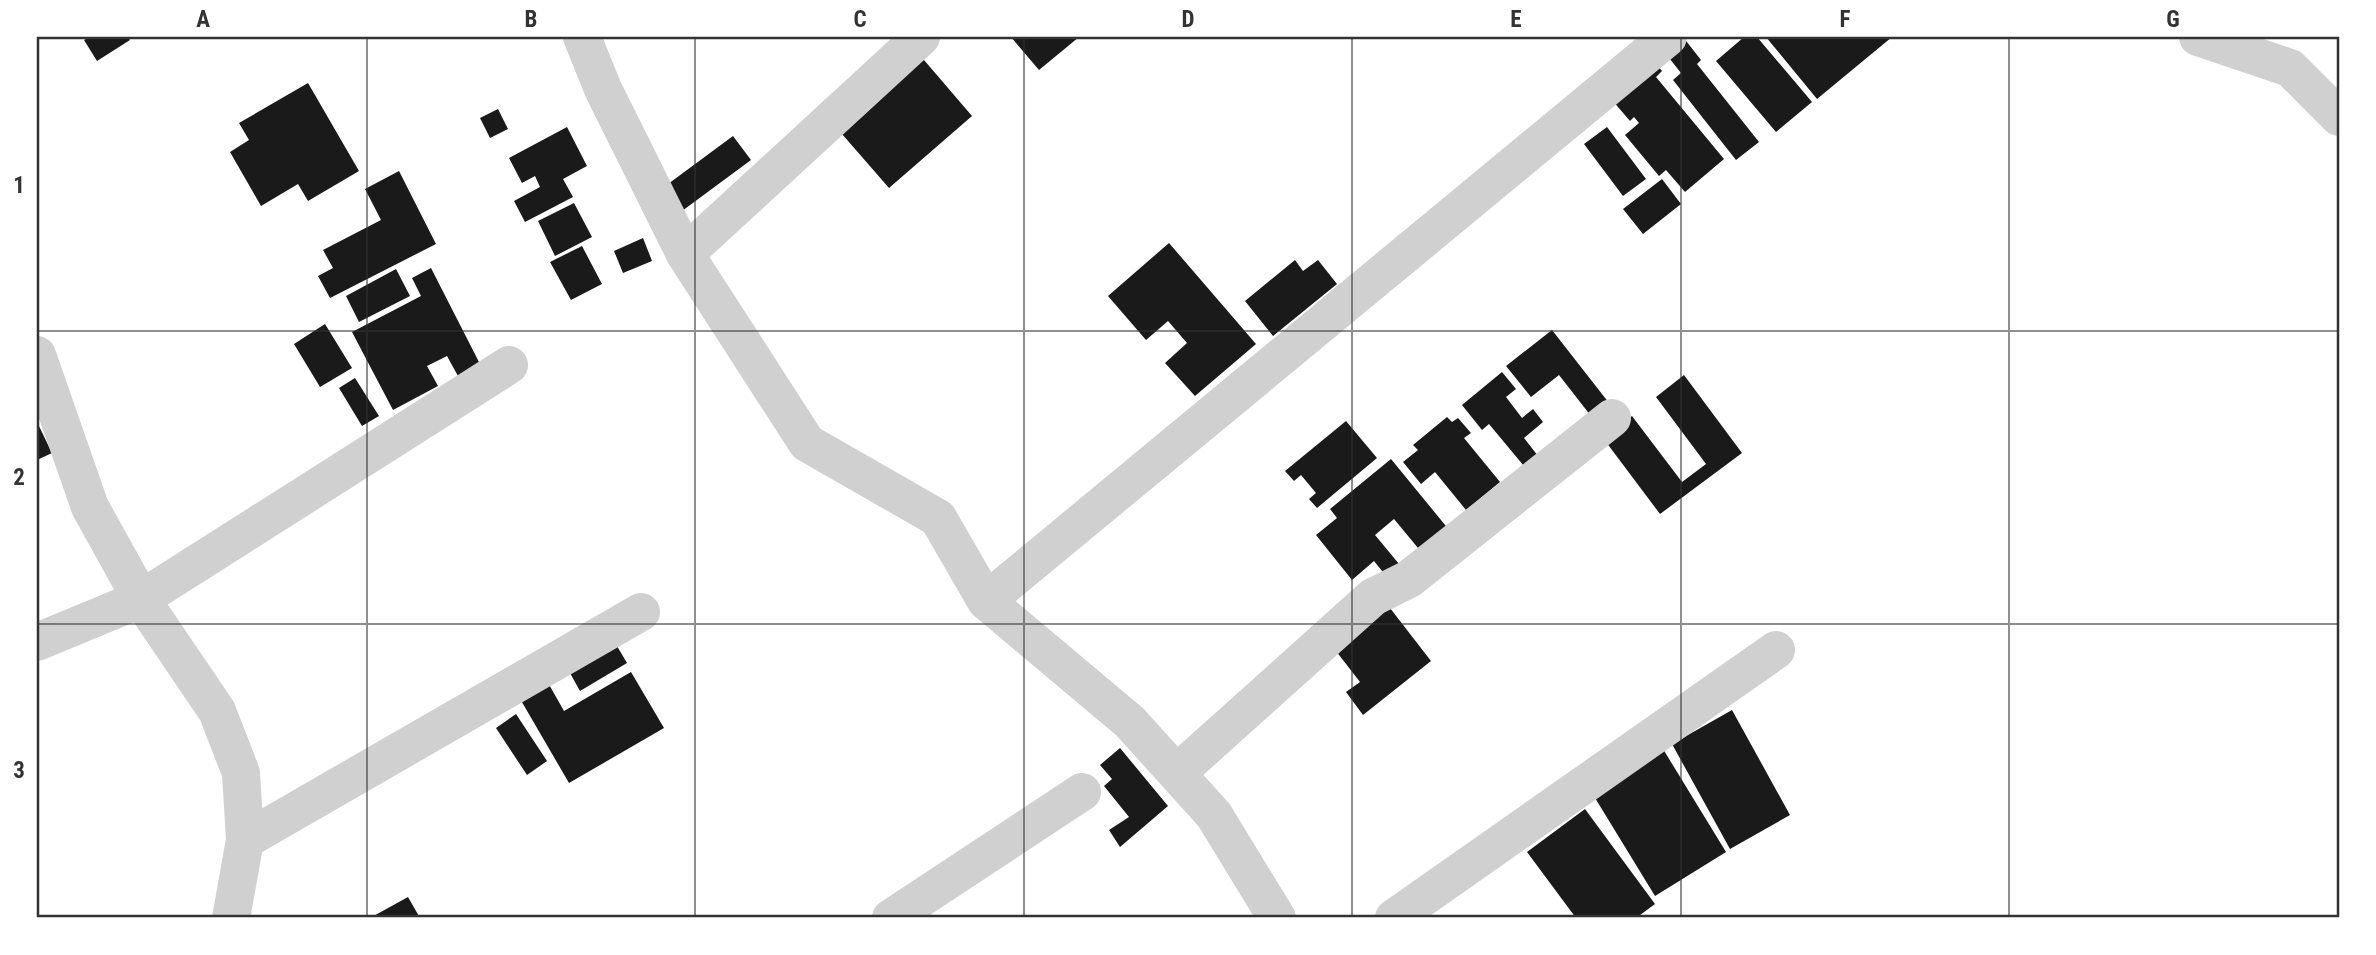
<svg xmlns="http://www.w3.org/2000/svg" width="2376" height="955" viewBox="0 0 2376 955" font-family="'Roboto Condensed',sans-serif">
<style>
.building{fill:#1a1a1a}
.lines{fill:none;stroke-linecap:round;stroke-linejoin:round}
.minor{stroke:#d0d0d0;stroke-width:38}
.grid{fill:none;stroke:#333;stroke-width:2;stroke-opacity:0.55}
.neatline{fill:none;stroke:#333;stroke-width:2.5}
.grid-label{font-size:23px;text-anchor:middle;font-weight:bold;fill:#333}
</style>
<rect width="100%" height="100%" fill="#fff"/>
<path class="building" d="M90,37H128L130,40L97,61L84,40Z
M1011,37H1079L1039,70Z
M1683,37L1701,60L1697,64L1759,142L1736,160L1673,80L1681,73L1662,49Z
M1744,37H1757L1812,102L1776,132L1716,61Z
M1766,37H1892L1817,99Z
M918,53L972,116L889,188L835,126Z
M1650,57L1662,71L1656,77L1724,159L1685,192L1666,170L1659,176L1625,135L1639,123L1634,117L1630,121L1612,100Z
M308,83L359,171L308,201L298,184L261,206L230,152L249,140L239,123Z
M498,109L508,129L490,138L480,118Z
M567,127L587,166L563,179L573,197L525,222L514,201L540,187L535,176L522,183L509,158Z
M1607,127L1646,179L1623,196L1584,144Z
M733,136L751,160L682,211L664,187Z
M399,171L436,244L330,298L318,276L333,268L323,250L381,220L365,189Z
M1662,179L1681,204L1643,234L1623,209Z
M574,203L592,237L555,256L538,221Z
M643,238L652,261L623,273L614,251Z
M1169,243L1256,344L1195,396L1165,363L1187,343L1168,321L1146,340L1108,296Z
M582,246L602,284L571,300L550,262Z
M1295,260L1303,271L1318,260L1337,284L1273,336L1245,301Z
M431,268L480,364L458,376L447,356L427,366L438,386L393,410L352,332L421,296L412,278Z
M396,269L410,296L359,322L346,296Z
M325,324L352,368L320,387L294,344Z
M1552,330L1609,403L1591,416L1559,375L1531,397L1506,366Z
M1502,372L1516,389L1506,397L1522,418L1533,409L1543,422L1524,438L1542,461L1529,472L1489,424L1482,430L1462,405Z
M1684,375L1742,453L1660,514L1603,438L1632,416L1682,482L1706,464L1656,397Z
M355,378L379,416L362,426L339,388Z
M1447,417L1452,422L1458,418L1471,433L1464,438L1500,482L1466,510L1435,472L1421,484L1403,462L1418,450L1413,445Z
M1346,421L1377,458L1317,508L1309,499L1316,493L1301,475L1294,481L1285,471Z
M37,422L52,453L37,460Z
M1391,459L1450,531L1423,554L1394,519L1375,535L1404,570L1390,581L1374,561L1352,580L1316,535L1337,518L1330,509Z
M1383,599L1431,661L1363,715L1346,692L1360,682L1329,642Z
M611,636L627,663L580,691L565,664Z
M631,672L664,728L569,783L519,697L547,681L564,711Z
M1732,710L1790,815L1730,849L1672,744Z
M516,714L547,761L527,775L496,728Z
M1120,748L1168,806L1120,847L1109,830L1129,817L1104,786L1112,779L1100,765Z
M1663,749L1726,852L1655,896L1592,793Z
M1585,809L1655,904L1636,918H1576L1527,852Z
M408,897L420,918H370Z"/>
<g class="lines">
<path class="minor" d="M582,37L603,89L685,254L807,443L938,518L986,601L1130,722L1214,815L1277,918
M2198,37L2290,68L2339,117
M685,254L921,37
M37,355L90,507L141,599L217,711L241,773L245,840L231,918
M986,601L1668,37
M37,642L141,599L509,365
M1177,773L1373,597L1409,579L1612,418
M245,840L641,612
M891,918L1082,792
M1394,918L1776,650"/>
</g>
<path class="grid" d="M367,37V918M695,37V918M1024,37V918M1352,37V918M1681,37V918M2009,37V918M37,331H2339M37,624H2339"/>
<rect width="2376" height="955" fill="none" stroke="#ffffff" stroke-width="77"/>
<rect x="38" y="38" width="2300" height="878" class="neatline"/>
<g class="grid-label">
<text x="203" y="27">A</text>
<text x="531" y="27">B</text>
<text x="860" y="27">C</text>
<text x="1188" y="27">D</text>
<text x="1516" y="27">E</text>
<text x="1845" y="27">F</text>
<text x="2173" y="27">G</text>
<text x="19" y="193">1</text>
<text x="19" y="485">2</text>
<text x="19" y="778">3</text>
</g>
</svg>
